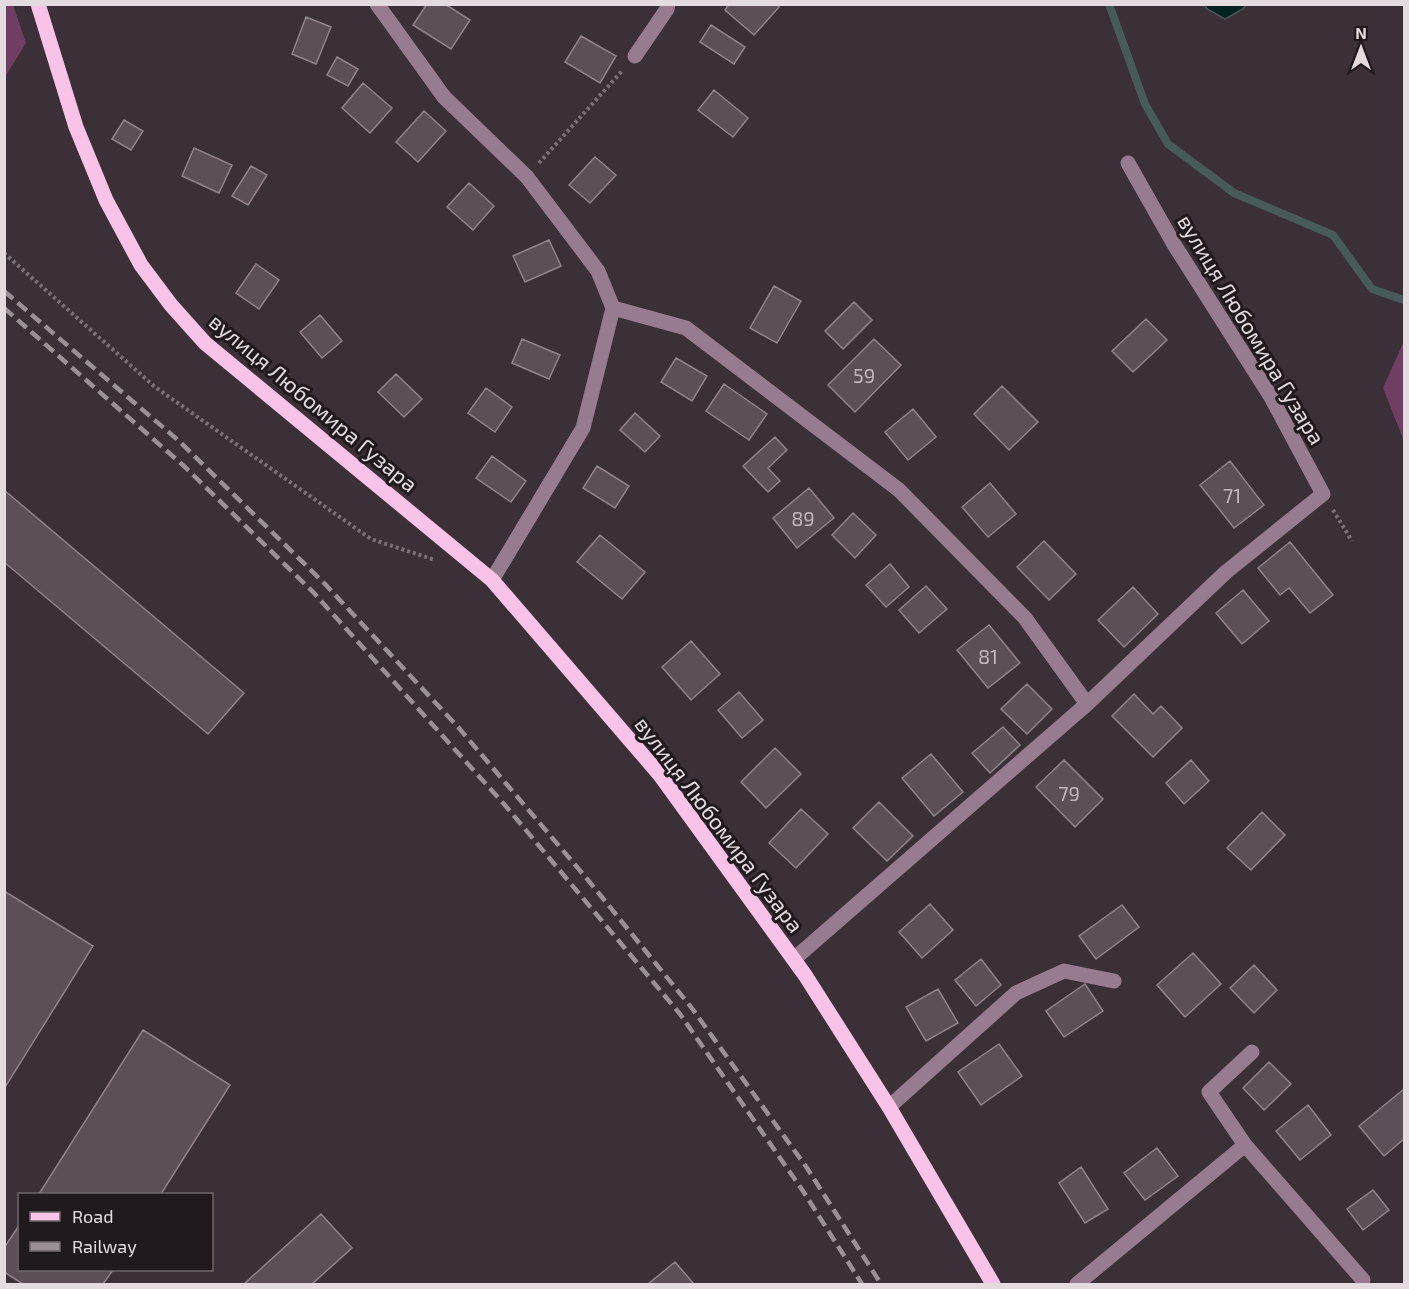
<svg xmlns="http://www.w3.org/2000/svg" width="1409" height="1289" viewBox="0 0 1409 1289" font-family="'Exo 2',sans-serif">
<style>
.green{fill:#703e62}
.water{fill:#03221f;stroke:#465a59;stroke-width:1.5}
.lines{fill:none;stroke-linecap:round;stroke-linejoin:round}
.stream{stroke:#465a59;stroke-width:8}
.building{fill:#5c4f58;stroke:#91838c;stroke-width:1.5}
.path{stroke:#7a7077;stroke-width:4;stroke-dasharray:3 3;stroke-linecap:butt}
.minor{stroke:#967c8e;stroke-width:15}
.major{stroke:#f9c2e7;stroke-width:15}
.rail{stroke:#9a9197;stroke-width:4.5;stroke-dasharray:12 6;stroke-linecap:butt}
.labels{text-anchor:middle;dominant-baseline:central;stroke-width:6;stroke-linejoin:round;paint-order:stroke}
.number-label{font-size:20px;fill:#c1b8be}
.street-label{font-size:22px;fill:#e3dbe0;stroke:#201a1e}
</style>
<rect width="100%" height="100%" fill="#3c3038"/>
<path class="green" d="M5,4L13,5L26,43L5,77Z
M1404,341V441L1383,388Z"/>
<path class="water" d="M1205,5H1246L1243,9L1225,19L1207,9Z"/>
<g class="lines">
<path class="stream" d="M1109,4L1145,104L1168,144L1234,193L1333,235L1372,289L1404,300"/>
</g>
<path class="building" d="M427,4H445L470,20L451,49L413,25Z
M729,4H776L779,7L754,35L725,10Z
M306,17L331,27L316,64L292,54Z
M711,25L745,47L734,64L700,42Z
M581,36L616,56L600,83L565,62Z
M337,57L358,69L348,86L327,75Z
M363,83L392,108L370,133L342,108Z
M714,90L748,118L733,137L698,110Z
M424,111L446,131L418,162L396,142Z
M124,120L143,131L131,150L112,139Z
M194,148L232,165L219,193L182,176Z
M595,157L616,175L590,203L569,185Z
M251,166L267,175L248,205L232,196Z
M469,183L494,206L473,230L447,207Z
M549,240L561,266L525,282L513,256Z
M256,264L279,280L259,309L236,293Z
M774,286L801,301L777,343L750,328Z
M854,302L872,320L843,349L825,331Z
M320,315L342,341L322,358L300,332Z
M1146,319L1167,340L1133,372L1112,351Z
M522,339L560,355L549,379L512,363Z
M874,339L901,365L855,412L828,385Z
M676,358L707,376L692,401L661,382Z
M396,374L422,399L404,417L378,392Z
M724,384L767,414L749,440L706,411Z
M1002,386L1038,422L1009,450L974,414Z
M486,388L512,407L495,432L468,413Z
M913,409L936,437L908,460L885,432Z
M635,413L660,436L645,452L620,430Z
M775,437L787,450L768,468L780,481L768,492L743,466Z
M492,456L526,481L511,502L476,478Z
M1230,461L1264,505L1234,528L1200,485Z
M597,466L629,486L615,508L583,488Z
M990,483L1016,514L988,537L962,507Z
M809,488L834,518L797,548L773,518Z
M4,490L244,693L208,734L4,562Z
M853,513L876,535L855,558L832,535Z
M600,535L645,572L622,599L577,562Z
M1044,541L1076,574L1049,600L1017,567Z
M1290,542L1333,595L1310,613L1289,588L1280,595L1258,568Z
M890,564L909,587L886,607L866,585Z
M926,586L947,609L919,633L899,610Z
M1133,587L1158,614L1124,647L1098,620Z
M1243,590L1269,621L1242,644L1216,613Z
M989,625L1020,663L988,688L957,650Z
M691,641L720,674L691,700L662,667Z
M1027,684L1052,709L1027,734L1001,709Z
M739,692L763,720L742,738L718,710Z
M1134,694L1153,714L1161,706L1182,728L1153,757L1112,716Z
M1003,727L1020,745L990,773L972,753Z
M775,748L801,774L766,808L741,782Z
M931,754L963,792L934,816L902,778Z
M1064,760L1103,799L1075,827L1036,787Z
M1191,760L1209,781L1184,804L1166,783Z
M879,802L913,836L887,861L853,828Z
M801,809L828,834L796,868L769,843Z
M1262,812L1285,835L1251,870L1227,848Z
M4,891L93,946L4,1089Z
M930,904L953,930L922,958L899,932Z
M1122,905L1139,927L1096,959L1079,936Z
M1193,953L1221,984L1185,1017L1157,985Z
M981,959L1001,985L976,1006L955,980Z
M1254,965L1277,990L1254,1013L1230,988Z
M1085,984L1103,1011L1064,1037L1046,1011Z
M938,989L958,1023L926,1041L906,1007Z
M143,1030L230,1085L161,1194H39Z
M999,1044L1022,1076L981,1105L958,1072Z
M1269,1062L1291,1084L1264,1110L1243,1088Z
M1404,1089V1139L1384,1156L1359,1126Z
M1308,1105L1331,1135L1300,1160L1276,1131Z
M1157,1148L1178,1176L1145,1200L1124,1173Z
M1081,1167L1108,1209L1085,1223L1059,1183Z
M1373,1190L1389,1210L1363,1230L1347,1209Z
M321,1214L352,1248L312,1284H244Z
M20,1224V1270H113L103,1284H23L4,1272V1248Z
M675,1262L694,1284H648Z"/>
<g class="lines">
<path class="path" d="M539,163L622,71
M4,253L155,387L371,539L435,560
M1333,510L1352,541"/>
<path class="minor" d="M377,4L444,97L527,177L598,271L613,308L583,428L492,580
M635,56L667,9L668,4
M613,308L686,328L899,490L1025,618L1087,704
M794,959L1087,704L1226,572L1323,494L1271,397L1175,246L1128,163
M1252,1052L1209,1092L1245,1145L1363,1280
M889,1107L1016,993L1064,971L1114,981
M1077,1284L1245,1145"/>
<path class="major" d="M38,4L76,127L106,200L141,265L171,305L205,343L492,580L660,775L805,975L889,1107L993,1284"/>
<path class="rail" d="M4,291L179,441L324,583L458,727L588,880L691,1007L807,1168L881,1284
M4,308L185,467L313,592L504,804L680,1014L803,1191L862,1284"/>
</g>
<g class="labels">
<g class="number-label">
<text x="864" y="375">59</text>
<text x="1232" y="495">71</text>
<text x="803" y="518">89</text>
<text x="988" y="656">81</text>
<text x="1069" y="793">79</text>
</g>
<g class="street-label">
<text transform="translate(1252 329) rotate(59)">вулиця Любомира Гузара</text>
<text transform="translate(314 402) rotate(40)">вулиця Любомира Гузара</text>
<text transform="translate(720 824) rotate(53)">вулиця Любомира Гузара</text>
</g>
</g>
<rect width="1409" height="1289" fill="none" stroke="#e3dbe0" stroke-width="12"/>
<rect x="18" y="1193" width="195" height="78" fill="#201a1e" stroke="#6e676c" stroke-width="1.5"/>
<rect x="30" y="1212" width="30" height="9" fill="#f9c2e7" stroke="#6e676c" stroke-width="1.5"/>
<text x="72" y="1223" font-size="18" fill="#e3dbe0">Road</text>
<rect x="30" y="1242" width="30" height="9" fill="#9a9197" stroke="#6e676c" stroke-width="1.5"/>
<text x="72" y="1253" font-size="18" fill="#e3dbe0">Railway</text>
<g transform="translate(1361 48)" stroke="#201a1e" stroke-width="4.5" paint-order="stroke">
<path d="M0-4.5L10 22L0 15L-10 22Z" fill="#e3dbe0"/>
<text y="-9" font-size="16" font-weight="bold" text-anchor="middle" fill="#e3dbe0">N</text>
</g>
</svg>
